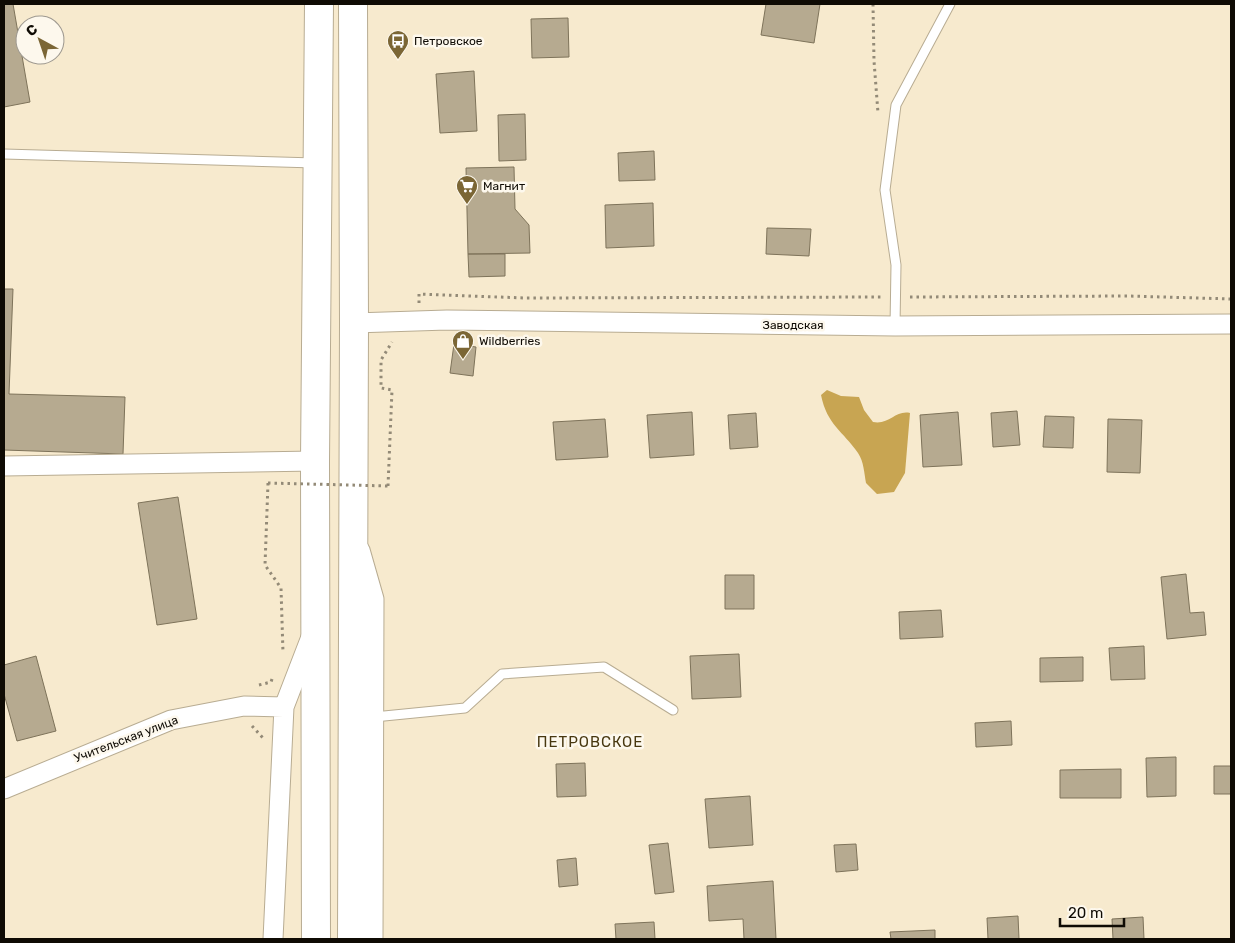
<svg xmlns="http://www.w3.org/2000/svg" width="1235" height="943" viewBox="0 0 1235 943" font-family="Rubik,sans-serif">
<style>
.water{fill:#c8a552}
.building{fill:#b6aa90;stroke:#7e735a}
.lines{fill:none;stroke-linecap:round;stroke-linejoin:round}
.lane-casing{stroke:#b8ac92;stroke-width:11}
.street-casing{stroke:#b8ac92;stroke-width:21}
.highway-casing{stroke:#b8ac92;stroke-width:30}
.path{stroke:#938a77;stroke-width:3;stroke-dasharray:2.5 4;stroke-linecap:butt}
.lane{stroke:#fff;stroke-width:9}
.street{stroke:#fff;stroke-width:19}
.highway{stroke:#fff;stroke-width:28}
.path-bridge{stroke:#938a77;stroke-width:3;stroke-dasharray:2.5 4;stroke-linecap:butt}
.labels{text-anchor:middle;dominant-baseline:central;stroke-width:5;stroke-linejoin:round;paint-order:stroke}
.poi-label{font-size:12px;fill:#0f0b04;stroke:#fdf8ed;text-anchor:start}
.street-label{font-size:12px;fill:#0f0b04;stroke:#fdf8ed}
.quarter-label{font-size:15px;letter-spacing:1px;fill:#483810;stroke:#fdf8ed}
</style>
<rect width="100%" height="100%" fill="#f7eace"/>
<path class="water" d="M827,390L841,396L859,397L864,410L873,422C890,425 895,410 910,413L905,473L894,492L877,494L866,483C864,473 864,462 858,453C843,431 827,425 821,395Z"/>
<path class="building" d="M4,4H13L30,102L4,107Z
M766,4H820L814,43L761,35Z
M568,18L569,57L532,58L531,19Z
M474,71L477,131L440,133L436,74Z
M525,114L526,160L499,161L498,115Z
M654,151L655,180L619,181L618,153Z
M514,167L515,209L529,225L530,253L468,254L466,168Z
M653,203L654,246L606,248L605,205Z
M767,228L811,229L809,256L766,254Z
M468,254H505V276L469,277Z
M4,289H13L9,394L125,397L123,454L4,450Z
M454,344L476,347L473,376L450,373Z
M1017,411L1020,445L993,447L991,413Z
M692,412L694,455L650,458L647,415Z
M958,412L962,465L923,467L920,415Z
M756,413L758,447L730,449L728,415Z
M1045,416L1074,417L1073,448L1043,447Z
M605,419L608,457L556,460L553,422Z
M1108,419L1142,420L1140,473L1107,472Z
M178,497L197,619L157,625L138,503Z
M1186,574L1190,613L1204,612L1206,635L1167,639L1161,577Z
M725,575H754V609H725Z
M941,610L943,637L900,639L899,612Z
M1144,646L1145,679L1111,680L1109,648Z
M739,654L741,697L692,699L690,656Z
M36,656L56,731L17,741L4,694V665Z
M1083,657V681L1040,682V658Z
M1011,721L1012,745L976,747L975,723Z
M1176,757V796L1147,797L1146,758Z
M585,763L586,796L557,797L556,764Z
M1214,766H1231V794H1214Z
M1121,769V798H1060V770Z
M750,796L753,845L709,848L705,799Z
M668,843L674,892L655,894L649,845Z
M856,844L858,870L836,872L834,845Z
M576,858L578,885L559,887L557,860Z
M773,881L776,939H744L743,919L709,921L707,886Z
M1018,916L1019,939H988L987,918Z
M1143,917L1144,939H1113L1112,919Z
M654,922L655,939H616L615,924Z
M935,930V939H891L890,932Z"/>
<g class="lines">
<g class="lane-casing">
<path id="lane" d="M4,154L315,163
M895,326L896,265L885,190L896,105L950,4
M374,717L465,708L502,674L604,667L673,710"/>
</g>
<g class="street-casing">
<path id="street" d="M354,323L447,320L895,326L1231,324
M4,466L315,461
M360,550L374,599L373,939
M4,789L171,720L244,706L284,707
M273,939L284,707L311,637"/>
</g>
<g class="highway-casing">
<path id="highway" d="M316,939L315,461L319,4
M352,939L354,323L353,4"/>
</g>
<path class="path" d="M873,4L874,61L878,113
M910,297L1128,296L1231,299
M419,303V294L524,298L881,297
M268,483L265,565L281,588L283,653
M388,486L392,390L381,388V360L392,342
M259,685L271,682L272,679
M252,726L263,738"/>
<use href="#lane" class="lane"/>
<use href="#street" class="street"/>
<use href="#highway" class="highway"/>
<path class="path-bridge" d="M268,483L388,486"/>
</g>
<defs>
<g id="bus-pin" transform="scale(1.125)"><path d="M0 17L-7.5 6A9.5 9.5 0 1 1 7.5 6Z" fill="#7b6635" stroke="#fdf8ed"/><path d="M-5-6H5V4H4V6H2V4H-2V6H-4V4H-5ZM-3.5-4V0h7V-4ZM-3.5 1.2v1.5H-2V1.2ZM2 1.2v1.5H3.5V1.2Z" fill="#fff"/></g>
<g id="supermarket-pin" transform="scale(1.125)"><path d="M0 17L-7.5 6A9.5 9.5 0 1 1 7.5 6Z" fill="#7b6635" stroke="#fdf8ed"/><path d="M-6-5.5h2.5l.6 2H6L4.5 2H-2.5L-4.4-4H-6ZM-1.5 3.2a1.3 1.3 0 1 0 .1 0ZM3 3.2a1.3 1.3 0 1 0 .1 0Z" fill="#fff"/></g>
<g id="shop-pin" transform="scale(1.125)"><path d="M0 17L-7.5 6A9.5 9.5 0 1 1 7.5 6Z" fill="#7b6635" stroke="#fdf8ed"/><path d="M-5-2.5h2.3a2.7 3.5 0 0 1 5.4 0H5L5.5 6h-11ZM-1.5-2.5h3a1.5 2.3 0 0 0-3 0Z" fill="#fff"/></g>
</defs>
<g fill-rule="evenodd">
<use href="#bus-pin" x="398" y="41"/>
<use href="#supermarket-pin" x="467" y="186"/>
<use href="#shop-pin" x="463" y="341"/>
</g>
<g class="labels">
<g class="poi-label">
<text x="414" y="41">Петровское</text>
<text x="483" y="186">Магнит</text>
<text x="479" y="341">Wildberries</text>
</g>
<g class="street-label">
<text x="793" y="325">Заводская</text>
<text transform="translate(126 739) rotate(-21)">Учительская улица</text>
</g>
<g class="quarter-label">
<text x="590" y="742">ПЕТРОВСКОЕ</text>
</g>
</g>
<rect width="1235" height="943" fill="none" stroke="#0f0b04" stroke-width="10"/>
<g transform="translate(40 40) rotate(320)"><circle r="24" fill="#fdf8ed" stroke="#9e9990"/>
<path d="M0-4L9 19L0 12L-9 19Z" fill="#7b6635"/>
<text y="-8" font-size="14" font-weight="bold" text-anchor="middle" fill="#0f0b04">С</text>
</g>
<path d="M1060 918v8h64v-8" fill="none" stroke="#0f0b04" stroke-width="2.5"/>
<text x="1068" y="918" font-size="15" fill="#0f0b04" stroke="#fdf8ed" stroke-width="4" paint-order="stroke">20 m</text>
</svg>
